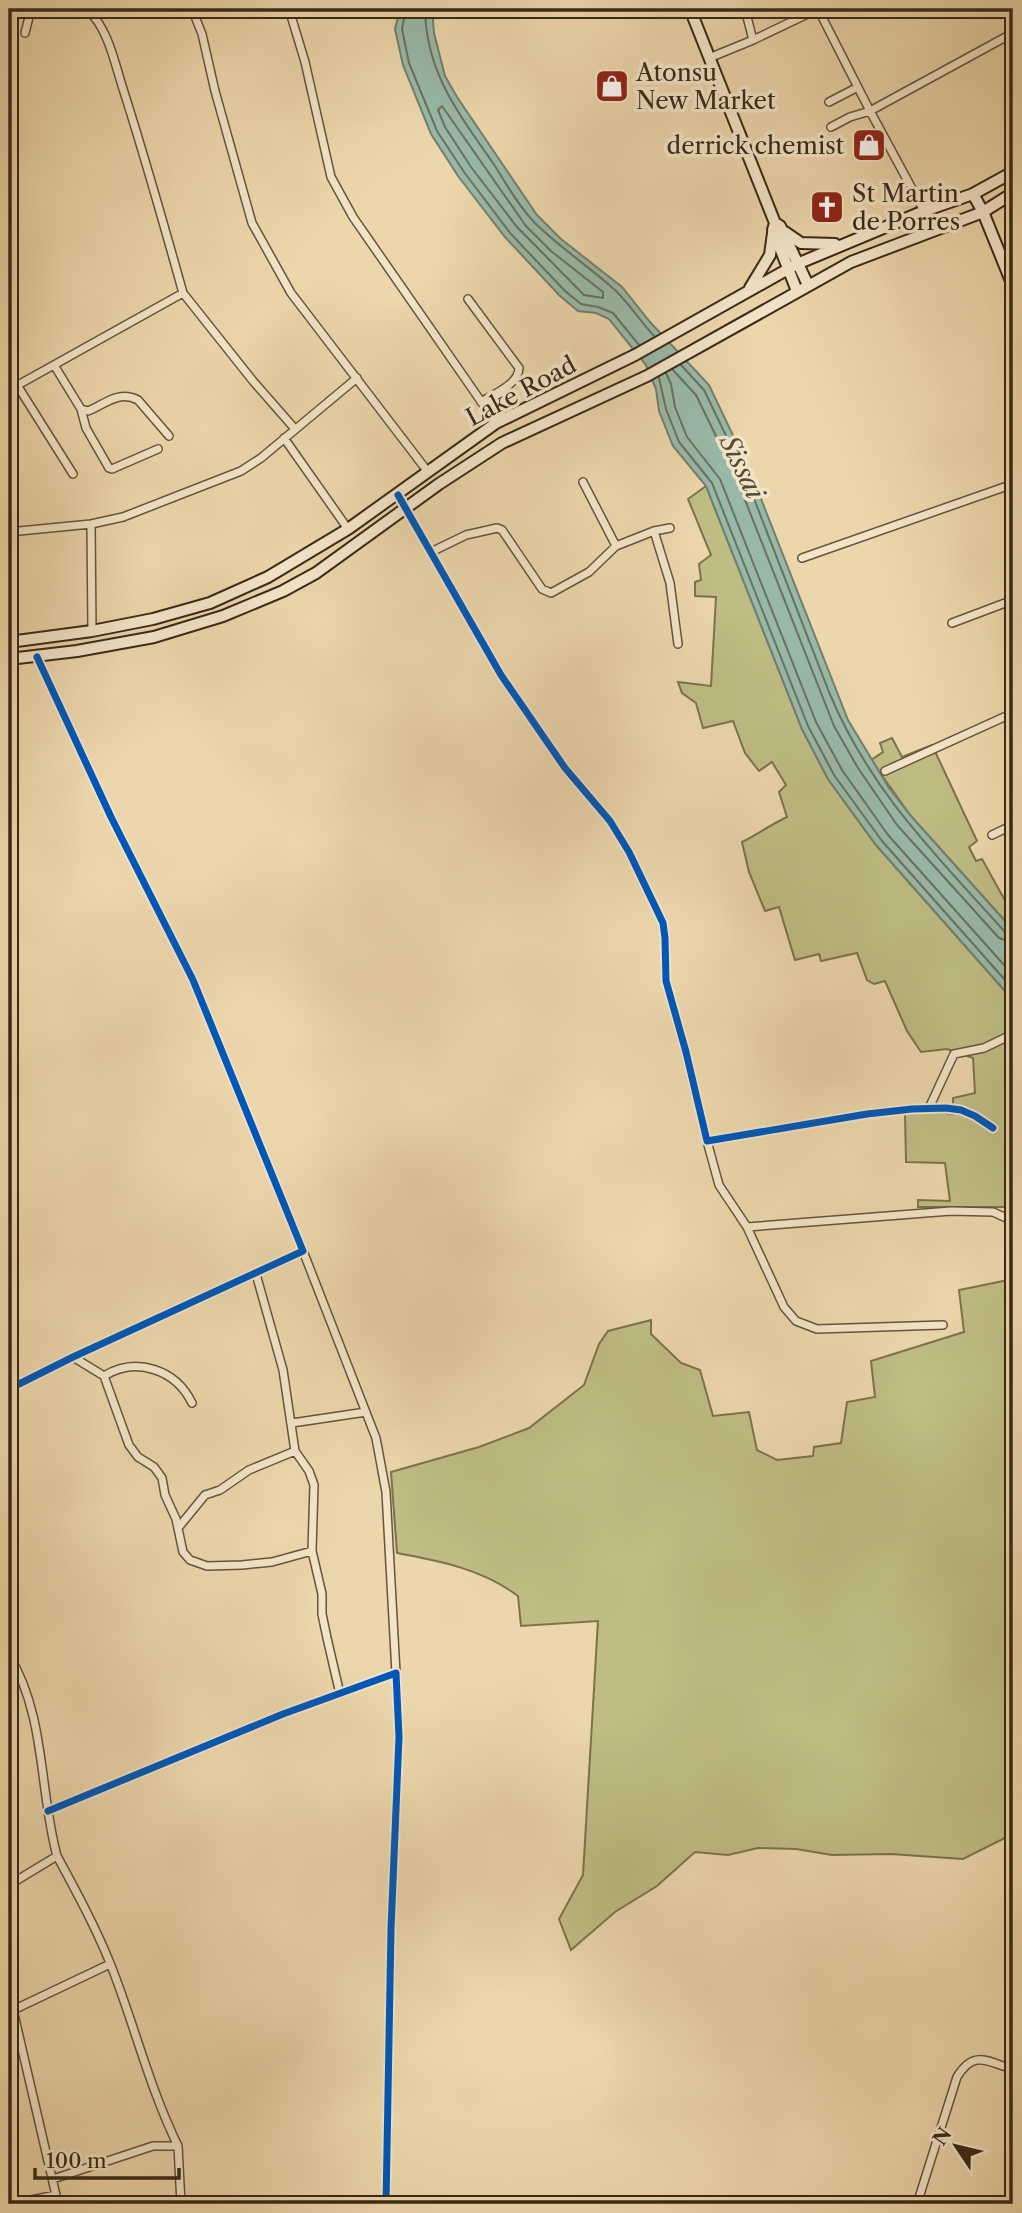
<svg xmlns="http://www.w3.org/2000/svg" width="1022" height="2213" viewBox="0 0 1022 2213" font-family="'Libre Caslon Text',serif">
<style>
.green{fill:#bfbc84;stroke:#7c724e;stroke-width:2}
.water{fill:#99b9a8;stroke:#737f6e;stroke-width:2}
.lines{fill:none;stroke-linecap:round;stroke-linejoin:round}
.shore{stroke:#697160;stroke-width:2}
.street-casing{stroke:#66543c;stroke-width:10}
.secondary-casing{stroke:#392917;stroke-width:14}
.street{stroke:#f3e4c8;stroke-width:7}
.secondary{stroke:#f3e4c8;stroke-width:10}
.cycleway-casing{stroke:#f3e4c8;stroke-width:11}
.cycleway{stroke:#0057b8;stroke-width:7}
.labels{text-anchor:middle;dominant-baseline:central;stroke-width:7;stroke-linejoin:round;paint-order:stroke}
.poi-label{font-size:24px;fill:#392917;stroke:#f3e4c8;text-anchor:start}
.street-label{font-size:24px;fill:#392917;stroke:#f3e4c8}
.water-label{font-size:26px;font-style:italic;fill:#514d3b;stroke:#f3e4c8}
</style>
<rect width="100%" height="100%" fill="#ecd6ab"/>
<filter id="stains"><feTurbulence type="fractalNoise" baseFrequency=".00286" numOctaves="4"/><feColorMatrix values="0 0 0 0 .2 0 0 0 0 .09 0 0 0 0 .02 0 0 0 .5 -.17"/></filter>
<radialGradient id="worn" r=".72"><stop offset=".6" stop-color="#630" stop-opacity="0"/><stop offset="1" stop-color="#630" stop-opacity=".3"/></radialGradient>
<path class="green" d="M706,486L802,729L828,779L876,845L1013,1000V1146L1010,1147L1007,1187L1013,1201V1207H918V1200L950,1201L945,1163L906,1162L905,1113L931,1111L953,1114V1098L975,1093L973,1058L947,1049L921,1052L907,1031L885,981L874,984L867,980L857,953L821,961L819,954L795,960L779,907L765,911L749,872L742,842C758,834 770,825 787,817L779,792L786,785L772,762L759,771L745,753L733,721L703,728L696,703L682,693L678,682L711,686L716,597L695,596V582L701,580L699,564L711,555L688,499Z
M892,738L902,757L932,745L977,841L969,847L976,861L982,859L1008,906L1013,905V930L910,815L871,760L883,752L880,743Z
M1013,1279V1834L963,1859L891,1854L832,1855L796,1849L758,1848L728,1855L695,1852L657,1886L615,1912L571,1950L559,1919L583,1875L598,1621L521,1626L518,1596C482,1569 440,1561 397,1553L391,1472L479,1447L529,1428L584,1385L599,1344L608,1331L651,1320V1334L681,1363L700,1370L713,1416L749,1412L757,1450L777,1460L813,1456L814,1447L841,1443L847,1402L875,1397L871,1361L964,1332L959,1290Z"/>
<path class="water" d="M400,9H432L434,33L445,76L457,97L537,215L561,239L622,287L650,322L709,385L750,471L848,720L889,788L910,815L1013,930V1000L876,845L828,779L802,729L706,486L673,446L659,411L656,389L646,365L609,319L596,313L578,311L560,296L505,237L458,176L431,134L403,65L395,29Z"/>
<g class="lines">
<path class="shore" d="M406,9L402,29L409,63L437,131L464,172L510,233L565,291L581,304L598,307L613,313L639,345
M425,9C426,74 460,115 495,166C507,185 519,207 535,223C560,248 590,267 616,291C630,305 641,322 654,336
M442,106L526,226L551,251L603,292V298L584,295L517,227L471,167L445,127L438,110Z
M681,365L704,390L744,473L829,692C870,791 935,854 1005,932L1013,934
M673,370L696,395L736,477L834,726L858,768L897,825L999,938L1013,943
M666,373L671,384L675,407L687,437L720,479L816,722L842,770L888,835L1013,975
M659,378L666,409L679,442L712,483L808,726L834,775L882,841L1013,989"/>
<g class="street-casing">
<path id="street" d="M87,9C109,29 115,65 124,92C145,158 164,225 183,293
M192,9L202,34L215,91L252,223L291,293L428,472
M289,9L305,62L331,177L353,217L496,423
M745,9L753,40
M818,9L870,111L1013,33
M25,33L31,9
M709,58L753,40L818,9
M829,102L858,87
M831,127L850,117L870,111L924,211
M468,299L519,368C519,384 494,394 481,402
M54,365L81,409L88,411C105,404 119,390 138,400L169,436
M17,385L73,474
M9,390L183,293L253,381L295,429
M81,409L86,428L109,468L112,469L158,449
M284,438L348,529
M398,495L501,675L565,768L610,821L629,852L663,923L665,938L666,981L686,1052L707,1141L867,1114L912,1109L946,1108L961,1110L975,1116L993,1128
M91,524L92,631
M654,531L670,583L678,644
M9,532L91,524L123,517L241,471L261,458L357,378
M616,546L654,531L670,528
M431,552L466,535L497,528L502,530L542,589L551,593L589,572L616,546L583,482
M802,558L1013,484
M952,623L1013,600
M885,771L1013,713
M992,835L1013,825
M929,1108L954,1054L984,1048L1013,1034
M707,1141L719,1185L747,1227L784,1307L796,1321L817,1329L943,1325
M747,1227L951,1211L993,1212L1013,1221
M303,1251L376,1438L386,1492L396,1673
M256,1274L283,1370L295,1451L309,1471L314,1485L312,1551L322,1594V1614L327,1638L340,1694
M73,1357L104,1376L129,1445L138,1457L154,1467L162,1478L165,1495L176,1519L183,1552L190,1560L207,1566L242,1565L272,1562L312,1551
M104,1376C137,1356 176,1370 192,1403
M9,1389L73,1357L303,1251L193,980L111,817L37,657
M292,1423L366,1412
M9,1505L12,1511
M178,1528L205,1495L220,1490L249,1470L295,1451
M9,1655C46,1716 39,1790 57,1856L9,1885
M48,1811L283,1714L396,1673L399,1737L391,1929L386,2204
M13,2010L58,2204
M9,2012L110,1964
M178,2146L181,2204
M53,2179L153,2146H178C149,2087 134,2023 110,1963C95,1926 76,1891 57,1856
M11,2204L56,2195
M917,2204L957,2077C974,2049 987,2062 1013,2069"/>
</g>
<g class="secondary-casing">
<path id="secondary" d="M690,9L775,223L773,230L797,291
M973,194L983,212L1013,286
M775,223L780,226L808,285
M785,232L801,243L835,244
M750,288L770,255L773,233
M9,642L92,631L153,619L210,603L268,577L348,529L496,423L635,355L797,264L924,211L973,194L1013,172
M9,659L77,651L154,637L223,616L283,591L316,573L439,484L502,443L647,376L851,262L983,212L1013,193"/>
</g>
<use href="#street" class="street"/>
<use href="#secondary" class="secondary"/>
<g class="cycleway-casing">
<path id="cycleway" d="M398,495L501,675L565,768L610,821L629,852L663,923L665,938L666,981L686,1052L707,1141L867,1114L912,1109L946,1108L961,1110L975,1116L993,1128
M9,1389L73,1357L303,1251L193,980L111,817L37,657
M48,1811L283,1714L396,1673L399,1737L391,1929L386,2204"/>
</g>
<use href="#cycleway" class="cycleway"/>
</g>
<defs>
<g id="shop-square" transform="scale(1.75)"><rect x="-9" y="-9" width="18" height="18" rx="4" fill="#8f2418" stroke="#f3e4c8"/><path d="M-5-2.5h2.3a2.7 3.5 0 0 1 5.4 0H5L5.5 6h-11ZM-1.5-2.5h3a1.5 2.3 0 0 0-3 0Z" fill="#fff"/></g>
<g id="church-square" transform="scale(1.75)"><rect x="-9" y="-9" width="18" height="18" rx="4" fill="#8f2418" stroke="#f3e4c8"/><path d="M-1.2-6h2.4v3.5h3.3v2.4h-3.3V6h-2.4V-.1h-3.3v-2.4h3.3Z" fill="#fff"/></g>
</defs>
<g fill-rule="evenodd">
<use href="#shop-square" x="612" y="86"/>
<use href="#shop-square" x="869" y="145"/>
<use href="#church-square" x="827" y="207"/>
</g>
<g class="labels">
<g class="poi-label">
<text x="636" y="72">Atonsu<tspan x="636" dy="28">New Market</tspan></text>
<text x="844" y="145" text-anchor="end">derrick chemist</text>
<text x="852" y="193">St Martin<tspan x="852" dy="28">de Porres</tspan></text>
</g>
<g class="street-label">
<text transform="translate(521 391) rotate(-28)">Lake Road</text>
</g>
<g class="water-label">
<text transform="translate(742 467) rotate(64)">Sissai</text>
</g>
</g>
<rect width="1022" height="2213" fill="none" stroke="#ecd6ab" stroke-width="35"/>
<rect x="10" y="10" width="1001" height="2192" fill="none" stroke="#392917" stroke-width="3.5"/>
<rect x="18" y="18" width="987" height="2178" fill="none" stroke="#392917" stroke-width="2"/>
<g transform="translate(956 2146) rotate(305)" stroke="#f3e4c8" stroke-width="5" paint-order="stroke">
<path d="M0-5L12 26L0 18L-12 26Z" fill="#392917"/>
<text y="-10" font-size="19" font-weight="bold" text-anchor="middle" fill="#392917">N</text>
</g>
<path d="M35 2168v10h144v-10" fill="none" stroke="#392917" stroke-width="3.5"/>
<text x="46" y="2168" font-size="21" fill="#392917" stroke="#f3e4c8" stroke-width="5" paint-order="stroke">100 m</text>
<rect width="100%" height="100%" filter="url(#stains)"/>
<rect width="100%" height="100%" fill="url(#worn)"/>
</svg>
